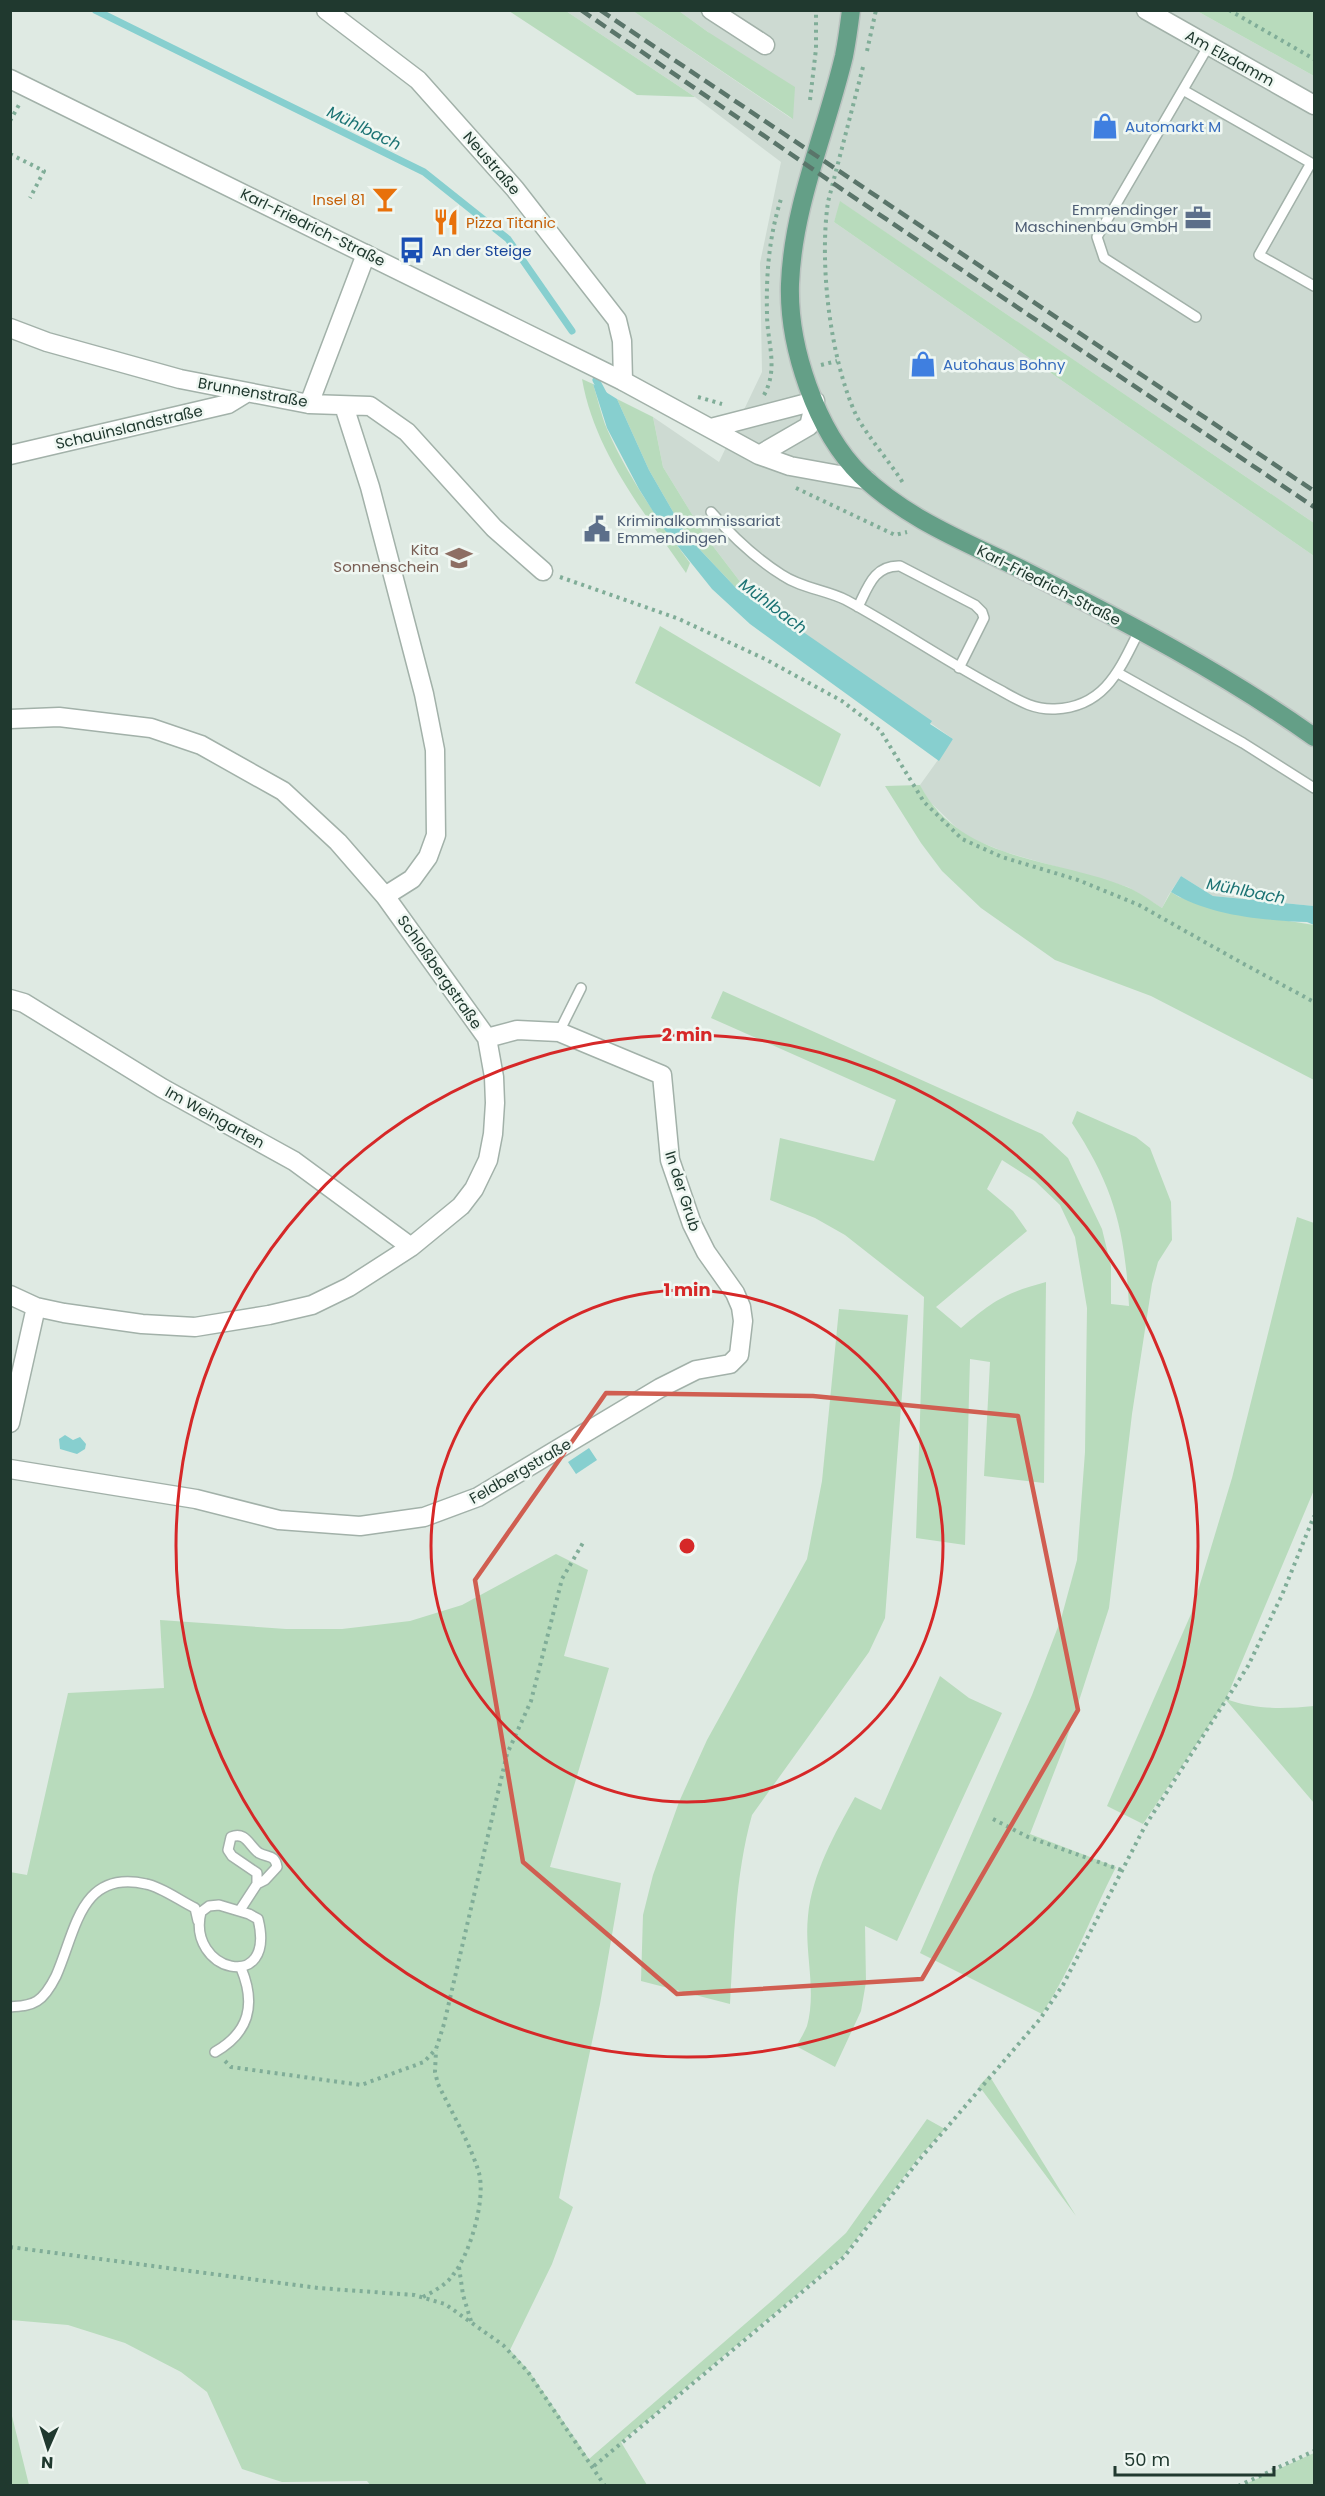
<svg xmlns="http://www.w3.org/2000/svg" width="1325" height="2496" viewBox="0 0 1325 2496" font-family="Poppins,sans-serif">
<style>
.built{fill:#cddad2}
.green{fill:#b8dbbc}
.water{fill:#87cfcf}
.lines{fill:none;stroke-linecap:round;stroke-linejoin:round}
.stream{stroke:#87cfcf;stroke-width:7}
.service-casing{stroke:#a2b1a9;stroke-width:12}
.minor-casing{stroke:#a2b1a9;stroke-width:21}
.tertiary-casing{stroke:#a2b1a9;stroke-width:21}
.primary-casing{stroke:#bcc4c1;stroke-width:21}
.path{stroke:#80ad98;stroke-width:4;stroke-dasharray:3 4.5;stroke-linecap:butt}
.service{stroke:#fff;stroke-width:9}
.minor{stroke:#fff;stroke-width:18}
.tertiary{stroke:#fff;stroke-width:18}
.primary{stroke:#649f87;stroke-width:18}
.rail{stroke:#5a756a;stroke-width:4.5;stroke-dasharray:12 6;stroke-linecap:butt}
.marked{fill:none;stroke:#d05e51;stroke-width:4.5;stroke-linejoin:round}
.ring{fill:none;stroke:#d62828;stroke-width:3}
.labels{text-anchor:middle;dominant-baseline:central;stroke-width:5;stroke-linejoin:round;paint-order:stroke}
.street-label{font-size:15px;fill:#20392f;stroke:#eff7f2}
.shop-label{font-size:15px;fill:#366cbe;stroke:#eff7f2;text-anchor:start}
.food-label{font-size:15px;fill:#c56008;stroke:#eff7f2;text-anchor:end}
.service-label{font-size:15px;fill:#4e5e75;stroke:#eff7f2;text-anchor:end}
.transit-label{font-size:15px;fill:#164399;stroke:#eff7f2;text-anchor:start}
.education-label{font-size:15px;fill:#785e54;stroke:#eff7f2;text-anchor:end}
.water-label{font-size:16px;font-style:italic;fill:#1c7374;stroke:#eff7f2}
.centre{fill:#d62828;stroke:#eff7f2;stroke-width:3}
.ring-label{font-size:18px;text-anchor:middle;font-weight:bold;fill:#d62828;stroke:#eff7f2;stroke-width:5;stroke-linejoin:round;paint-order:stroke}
</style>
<rect width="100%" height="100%" fill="#dfeae3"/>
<path class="built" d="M566,11H633L792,119L708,32L679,11H1197L1314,76V523L841,202L834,222L1314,556V906L1213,896L1181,876L1168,896L1162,908L1128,887L1005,852L965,836L927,799L920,785L953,739L751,596L706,537L663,467L653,417L719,462L762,372L760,263L781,162L695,97Z"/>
<path class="green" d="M509,11H566L695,97L637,95Z
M633,11H679L708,32L795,87L793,119Z
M1197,11H1314V76Z
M840,201L1314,523V556L834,222Z
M582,379L593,384C598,399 601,415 607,429C628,477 659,521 690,563L686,573C644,512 595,453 582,379Z
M617,399L653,417L663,467L706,537L751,596L738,590L687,536L649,470Z
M660,626L841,734L820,787L635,683Z
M920,785C959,862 1056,858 1127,887C1139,892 1151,901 1162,908L1171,892L1179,897L1219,910L1314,925V1080L1151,996L1055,960L981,908L942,871L921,843L885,786Z
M723,991L1042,1134L1068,1158L1102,1229L1111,1266V1304L1129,1306C1125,1230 1114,1187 1072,1123L1077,1111L1136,1137L1150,1148L1171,1202L1172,1240L1158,1262L1152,1284L1132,1414L1109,1608L1064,1747L1030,1834L1116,1867C1091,1916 1072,1968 1042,2014L920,1953L1032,1695L1061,1619L1077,1560L1085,1452L1087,1308L1075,1237L1060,1205L1035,1181L1002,1160L987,1189L1013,1211L1027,1231L936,1307L961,1328C993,1301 1005,1293 1046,1282L1044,1483L984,1476L990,1362L970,1359L965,1545L916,1538L924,1297L845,1235L815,1218L770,1200L780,1138L874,1161L896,1100L711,1018Z
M1297,1217L1314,1223V1490L1226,1699C1256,1710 1284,1709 1314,1706V1803L1226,1700L1143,1824L1107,1806L1191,1614L1232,1478Z
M839,1309L908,1315L885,1618L869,1652L752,1815C735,1876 734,1941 730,2004L641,1981L643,1915L653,1875L679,1802L707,1740L807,1559L822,1481Z
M556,1554L588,1570L564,1656L609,1668L550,1867L621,1883L600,2004L559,2198L573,2207L552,2264L510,2350L529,2371L589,2459L775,2298L846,2233L927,2119L945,2129L919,2157L844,2255L621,2442L647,2485L371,2486L367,2481L282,2482L242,2469L207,2392L181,2372L125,2343L68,2325L11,2320L10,1872L27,1875L68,1693L164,1688L160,1620L286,1629H342L410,1621L462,1605Z
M940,1676L969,1698L1002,1713L897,1941L865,1926L866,1982L861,2011L835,2067L796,2046C800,2040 804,2033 807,2026C817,1990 804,1952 808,1916C812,1874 835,1833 855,1797L881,1810Z
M989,2075L1076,2216L979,2086Z
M10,2408L29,2485H11Z
M1314,2453V2485H1243Z"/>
<path class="water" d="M593,384L617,399L649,470L687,536L738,590L751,596L932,721L930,724L953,739L939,761L750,624L712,589L664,529L639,489L607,428Z
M1181,876L1213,896L1314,906V925L1307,922C1262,920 1210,916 1171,892Z
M65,1435L73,1440L80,1437L86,1444L85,1449L77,1454L60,1449L59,1439Z
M589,1448L597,1460L576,1474L568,1462Z"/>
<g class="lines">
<path class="stream" d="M95,10L424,172L508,239L572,331
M596,380L605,397"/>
<g class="service-casing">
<path id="service" d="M1183,90L1311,163L1259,255L1314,286
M1196,317L1104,258L1097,237L1209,45
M711,512C731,535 755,558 782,575C801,588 826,590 846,600C898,628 947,662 1000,690C1018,700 1033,710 1055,709C1105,707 1120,669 1139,631
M858,607C868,587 874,565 900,566L975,605L982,612L984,618L959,668
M1118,673L1243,743L1314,788
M559,1032L581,988
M219,1905L249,1914L258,1919C277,1995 186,1971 201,1912L209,1906Z
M240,1910L257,1884V1873L232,1856L228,1850L231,1837C246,1831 249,1846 259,1853C268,1858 275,1854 277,1867L265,1880L257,1884
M10,2007C20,2006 29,2006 37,2001C45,1996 52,1984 56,1976C76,1931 80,1869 146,1884C162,1887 180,1901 195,1908L198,1921
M215,2052C250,2032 256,2004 241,1968"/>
</g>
<g class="minor-casing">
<path id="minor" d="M326,10L418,80L515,189L617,320L622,341L623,381
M711,10L765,45
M10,328L47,342L180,379L309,404L370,406L407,432L494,528L543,571
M309,404L366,254
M344,406L370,487L424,694L435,750L436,835L428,857L412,879L385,896
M10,455L228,404L246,393
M10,719L59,717L151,728L201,745L283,791L338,842L385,896L487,1038L494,1077L495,1103L493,1134L488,1160L474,1189L461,1206L411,1247L349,1287L312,1305L269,1315L195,1327L142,1324L64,1313L36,1307L10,1295
M10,999L24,1003L162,1088L294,1161L411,1247
M10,1423L36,1307
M10,1469L196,1499L279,1520L360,1526L424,1517L478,1497L660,1388L696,1370L730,1364L739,1355L743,1321L741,1307L735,1293L706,1252L692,1224L670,1160L662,1075L559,1032L517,1030L487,1038"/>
</g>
<g class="tertiary-casing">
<path id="tertiary" d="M1146,10L1314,105
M10,79L623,381L759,455L790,466L867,480
M711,428L815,401
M759,455L809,426L815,401"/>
</g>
<g class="primary-casing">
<path id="primary" d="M851,10C849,26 847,41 844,56C826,132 793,205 790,284C788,346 816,431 861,475C909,521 969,543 1027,572C1126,622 1224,673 1314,737"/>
</g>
<path class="path" d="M1229,10L1314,59
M867,51L876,10
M863,67L828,202C819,264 830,358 856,415C867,436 890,462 903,483
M810,100L816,49V10
M10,121L20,103
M10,154L44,171L30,198
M821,365L837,361
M764,395C779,368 767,342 767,314C766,274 769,237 781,199
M698,397L722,404
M796,488L895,535L907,532
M560,577L679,619L765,659L842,701L880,730L924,802L962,839L1002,857L1078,880L1139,905L1242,963L1314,1002
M993,1819L1028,1837L1121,1870
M225,2061L231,2067L361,2085L424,2062L436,2049L444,2024L507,1754L531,1701L562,1579L584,1541
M10,2247L318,2288L414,2295L445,2304L503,2345L528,2372L605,2486
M459,2267L463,2295L471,2321
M423,2297C434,2291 446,2285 453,2275C470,2254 486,2200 479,2173C470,2143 452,2113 438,2084L435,2072L436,2050
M594,2466L844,2257L919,2160L1040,2019L1063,1985L1145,1826L1248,1666L1282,1595L1314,1516
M1238,2486L1314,2451"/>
<use href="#service" class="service"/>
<use href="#minor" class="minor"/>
<use href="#tertiary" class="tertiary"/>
<use href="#primary" class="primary"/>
<path class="rail" d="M581,10L846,192L1314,507
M600,10L1314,491"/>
</g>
<path class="marked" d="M606,1393L813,1396L1018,1416L1078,1710L922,1979L677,1994L523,1862L475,1580Z"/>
<g class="ring">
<circle cx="687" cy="1546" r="256"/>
<circle cx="687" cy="1546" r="511"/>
</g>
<defs>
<g id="shop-bare" transform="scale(2.07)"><path d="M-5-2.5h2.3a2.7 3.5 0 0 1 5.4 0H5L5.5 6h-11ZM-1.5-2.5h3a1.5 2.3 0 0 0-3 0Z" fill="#3f7fe0" stroke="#eff7f2" stroke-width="2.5" paint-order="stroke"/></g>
<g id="bar-bare" transform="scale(2.07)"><path d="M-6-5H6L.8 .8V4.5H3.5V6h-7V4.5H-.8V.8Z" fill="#e8710a" stroke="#eff7f2" stroke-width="2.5" paint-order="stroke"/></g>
<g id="office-bare" transform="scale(2.07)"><path d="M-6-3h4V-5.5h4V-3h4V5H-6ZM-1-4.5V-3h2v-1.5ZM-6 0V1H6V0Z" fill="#5c6f8a" stroke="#eff7f2" stroke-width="2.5" paint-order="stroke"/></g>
<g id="restaurant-bare" transform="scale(2.07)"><path d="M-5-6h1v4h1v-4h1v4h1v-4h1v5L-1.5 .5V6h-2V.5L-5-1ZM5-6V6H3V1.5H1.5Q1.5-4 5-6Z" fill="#e8710a" stroke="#eff7f2" stroke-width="2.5" paint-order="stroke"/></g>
<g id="bus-bare" transform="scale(2.07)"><path d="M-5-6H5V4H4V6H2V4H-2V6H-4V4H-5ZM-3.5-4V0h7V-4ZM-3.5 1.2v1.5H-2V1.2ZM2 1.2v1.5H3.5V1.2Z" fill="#1a4fb4" stroke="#eff7f2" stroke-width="2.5" paint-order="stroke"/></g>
<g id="civic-bare" transform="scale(2.07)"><path d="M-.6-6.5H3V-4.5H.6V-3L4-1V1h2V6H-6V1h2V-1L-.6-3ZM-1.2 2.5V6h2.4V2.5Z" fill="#5c6f8a" stroke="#eff7f2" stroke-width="2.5" paint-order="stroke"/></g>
<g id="school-bare" transform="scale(2.07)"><path d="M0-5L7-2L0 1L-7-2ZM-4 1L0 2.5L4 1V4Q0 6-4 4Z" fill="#8d6e63" stroke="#eff7f2" stroke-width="2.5" paint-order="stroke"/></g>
</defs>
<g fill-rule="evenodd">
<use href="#shop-bare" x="1105" y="126"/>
<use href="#bar-bare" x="385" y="199"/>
<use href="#office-bare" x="1198" y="218"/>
<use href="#restaurant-bare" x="446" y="222"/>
<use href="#bus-bare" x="412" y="250"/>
<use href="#shop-bare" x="923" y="364"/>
<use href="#civic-bare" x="597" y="529"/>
<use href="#school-bare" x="459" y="558"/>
</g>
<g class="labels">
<g class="street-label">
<text transform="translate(1230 58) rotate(29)">Am Elzdamm</text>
<text transform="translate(492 163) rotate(49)">Neustraße</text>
<text transform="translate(313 227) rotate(26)">Karl-Friedrich-Straße</text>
<text transform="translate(253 392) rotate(10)">Brunnenstraße</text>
<text transform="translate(129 427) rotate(-13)">Schauinslandstraße</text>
<text transform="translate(1049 585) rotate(27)">Karl-Friedrich-Straße</text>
<text transform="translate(440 972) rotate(55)">Schloßbergstraße</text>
<text transform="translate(215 1117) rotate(29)">Im Weingarten</text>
<text transform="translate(683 1191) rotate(72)">In der Grub</text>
<text transform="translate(520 1471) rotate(-30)">Feldbergstraße</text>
</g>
<g class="shop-label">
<text x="1125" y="126">Automarkt M</text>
<text x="943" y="364">Autohaus Bohny</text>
</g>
<g class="food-label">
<text x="365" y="199">Insel 81</text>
<text x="466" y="222" text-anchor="start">Pizza Titanic</text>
</g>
<g class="service-label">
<text x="1178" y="209">Emmendinger<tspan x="1178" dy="17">Maschinenbau GmbH</tspan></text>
<text x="617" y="520" text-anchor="start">Kriminalkommissariat<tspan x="617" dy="17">Emmendingen</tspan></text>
</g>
<g class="transit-label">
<text x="432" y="250">An der Steige</text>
</g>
<g class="education-label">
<text x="439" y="549">Kita<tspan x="439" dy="17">Sonnenschein</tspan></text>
</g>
<g class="water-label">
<text transform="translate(364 128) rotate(26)">Mühlbach</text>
<text transform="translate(773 606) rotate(37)">Mühlbach</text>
<text transform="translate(1246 891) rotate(11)">Mühlbach</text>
</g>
</g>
<circle cx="687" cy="1546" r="9" class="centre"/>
<g class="ring-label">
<text x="687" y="1041">2 min</text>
<text x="687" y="1296">1 min</text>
</g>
<rect width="1325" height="2496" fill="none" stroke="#20392f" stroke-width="24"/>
<g transform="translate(48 2448) rotate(183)" stroke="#eff7f2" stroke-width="4.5" paint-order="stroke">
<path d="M0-4.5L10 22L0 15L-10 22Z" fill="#20392f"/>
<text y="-9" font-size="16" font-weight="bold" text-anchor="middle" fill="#20392f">N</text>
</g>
<path d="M1115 2466v9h159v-9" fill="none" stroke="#20392f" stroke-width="3"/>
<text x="1124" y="2466" font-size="18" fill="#20392f" stroke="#eff7f2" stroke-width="4.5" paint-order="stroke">50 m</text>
</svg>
